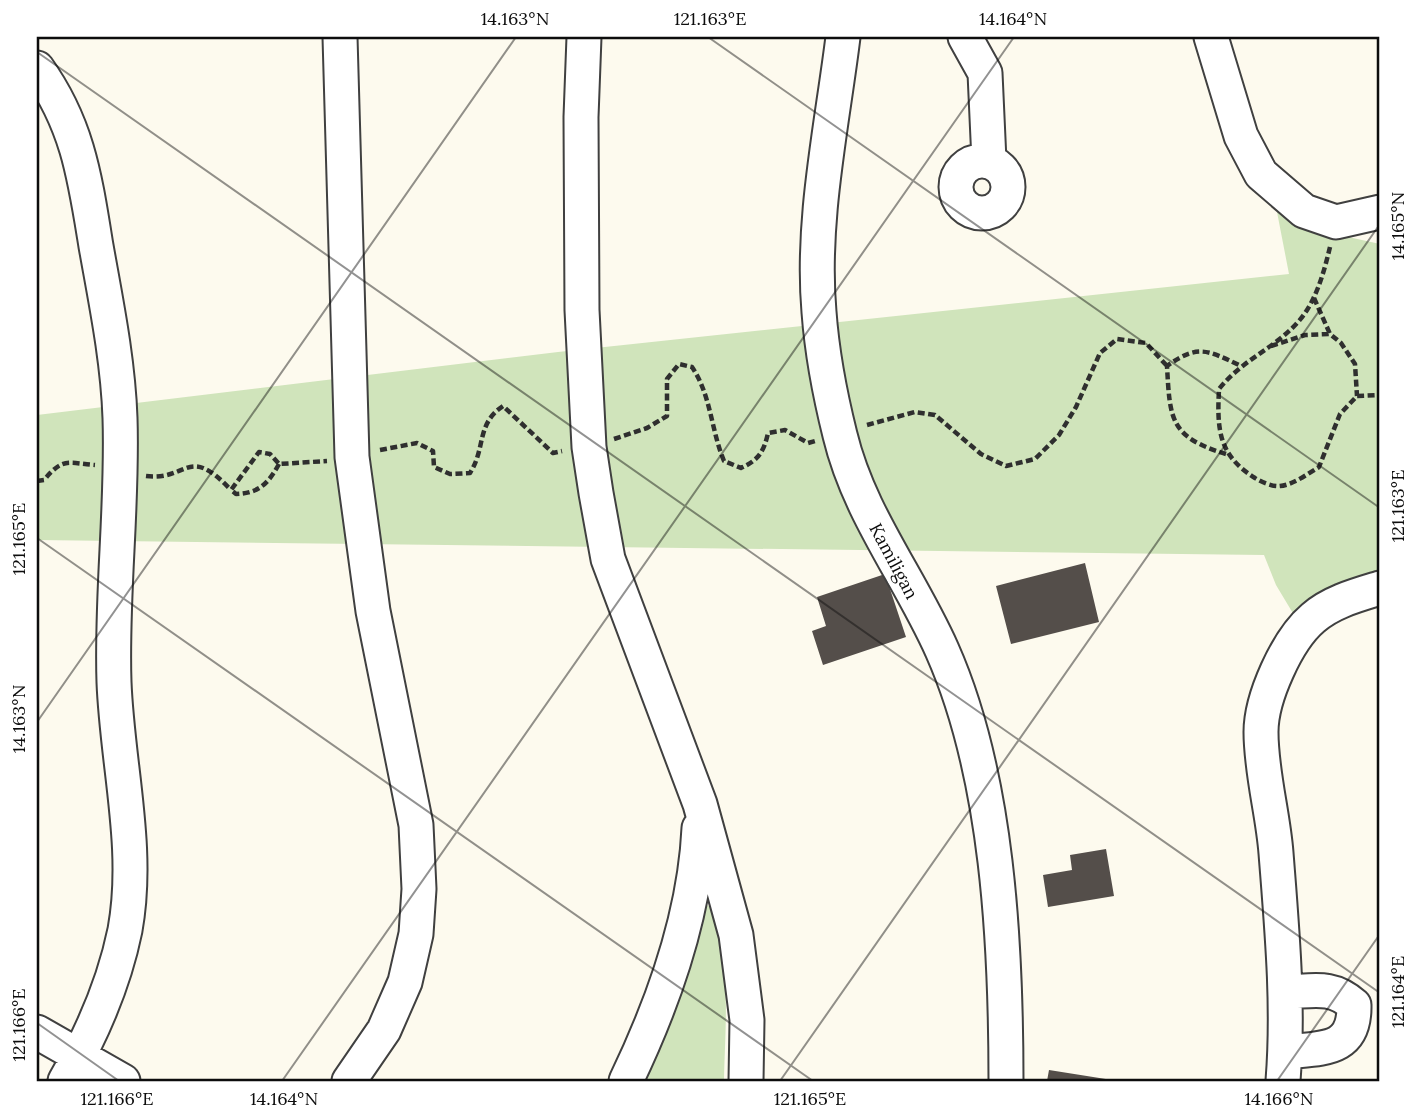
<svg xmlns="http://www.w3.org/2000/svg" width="1417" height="1118" viewBox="0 0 1417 1118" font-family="Lora,serif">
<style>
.green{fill:#d0e4bb}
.building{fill:#544e4a}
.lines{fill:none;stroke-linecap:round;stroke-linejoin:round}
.minor-casing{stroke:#404040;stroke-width:37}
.path{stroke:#2f2f2f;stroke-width:4.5;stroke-dasharray:7 3.5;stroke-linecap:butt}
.minor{stroke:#fff;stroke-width:33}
.ticks{fill:none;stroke:#0d0d0d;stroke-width:2;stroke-opacity:0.45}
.labels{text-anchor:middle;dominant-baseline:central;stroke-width:7;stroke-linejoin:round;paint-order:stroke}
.street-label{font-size:18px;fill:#0d0d0d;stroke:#fff}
.neatline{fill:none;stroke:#0d0d0d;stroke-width:2.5}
.ticks-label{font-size:18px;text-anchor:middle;fill:#0d0d0d}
</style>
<rect width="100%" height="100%" fill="#fdfaee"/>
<path class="green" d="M1277,212L1303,227L1380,244V574L1294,615L1276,585L1264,555L37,540V415L558,352L1289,274Z
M704,904L711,907C732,955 725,1029 724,1081H641Z"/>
<path class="building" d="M1085,563L1099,622L1011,644L996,586Z
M885,574L906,637L823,665L812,631L826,626L817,597Z
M1106,849L1114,896L1048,907L1043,875L1072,870L1070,855Z
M1049,1070L1112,1080V1081H1047Z"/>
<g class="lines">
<g class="minor-casing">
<path id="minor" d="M340,37L352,457L373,611L416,825L419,889L416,934L405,982L384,1030L349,1081
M584,37L581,117L582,310L589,447L596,493L608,559L700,804L736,935L747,1020L746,1081
M843,37C832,126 811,221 819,312C822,353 830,395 840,435C859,514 909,576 942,650C998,776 1006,944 1006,1081
M965,37L985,73L989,161
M1211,37L1241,136L1261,174L1304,211L1336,222L1380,212
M37,68C78,125 85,178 96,246C106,302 118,360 120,418C123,506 111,594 114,682C117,764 140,848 125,930C114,984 92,1034 65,1081
M956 187a26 26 0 1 1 52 0a26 26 0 1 1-52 0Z
M37,1032L123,1081
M1285,1052C1322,1048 1355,1052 1354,1005C1332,985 1314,991 1287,992
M626,1081C663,1004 695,914 699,828
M1283,1081C1289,1005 1282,930 1276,853C1273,813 1261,773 1261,732C1261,698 1287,640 1313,618C1331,602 1357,595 1380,588"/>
</g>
<path class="path" d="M1330,247C1324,272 1316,302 1298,322C1274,349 1243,359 1219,389C1217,429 1218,455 1255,478C1261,482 1273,487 1280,486C1293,485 1309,473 1319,467L1340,414L1357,396L1380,395
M1314,298L1330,334L1341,343L1355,364L1357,396
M1271,346L1305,335L1330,334
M867,425L915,412L935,415L981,454L1006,466L1035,459L1059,435L1076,407L1100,353L1117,339L1146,343L1167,366
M614,439L647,428L667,416V379L679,364L692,367C711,395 711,430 724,461L741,468C759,460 764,451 768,433L785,430L808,443L815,441
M380,450L417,443L433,451L434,467L450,474L470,473C486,448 476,424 503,406L553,453L562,451
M1226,454C1170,437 1170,420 1167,366C1198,344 1207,350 1239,365
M279,464C268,484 259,493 236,494L231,490L259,452L270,454L279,464L327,461
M146,476C189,481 187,444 230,489
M37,481L44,480C63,457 68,463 95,465"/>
<use href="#minor" class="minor"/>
</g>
<path class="ticks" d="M708,37L1380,508M37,52L1380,993M37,538L813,1081M37,722L516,37M37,1023L119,1081M282,1081L1014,37M780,1081L1380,224M1277,1081L1380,934"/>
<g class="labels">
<g class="street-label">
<text transform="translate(894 561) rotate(62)">Kamiligan</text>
</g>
</g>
<rect width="1417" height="1118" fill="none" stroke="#ffffff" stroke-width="77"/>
<rect x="38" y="38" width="1340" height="1042" class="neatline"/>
<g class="ticks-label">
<text x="515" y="25">14.163°N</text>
<text x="710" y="25">121.163°E</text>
<text x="1013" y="25">14.164°N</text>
<text transform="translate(1398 226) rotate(-90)" y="6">14.165°N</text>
<text transform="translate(1398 506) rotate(-90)" y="6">121.163°E</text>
<text transform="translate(19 539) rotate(-90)" y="6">121.165°E</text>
<text transform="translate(19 719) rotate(-90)" y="6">14.163°N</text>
<text transform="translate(1398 992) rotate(-90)" y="6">121.164°E</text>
<text transform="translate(19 1025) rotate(-90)" y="6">121.166°E</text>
<text x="117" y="1105">121.166°E</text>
<text x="284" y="1105">14.164°N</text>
<text x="810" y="1105">121.165°E</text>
<text x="1279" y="1105">14.166°N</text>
</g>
</svg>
